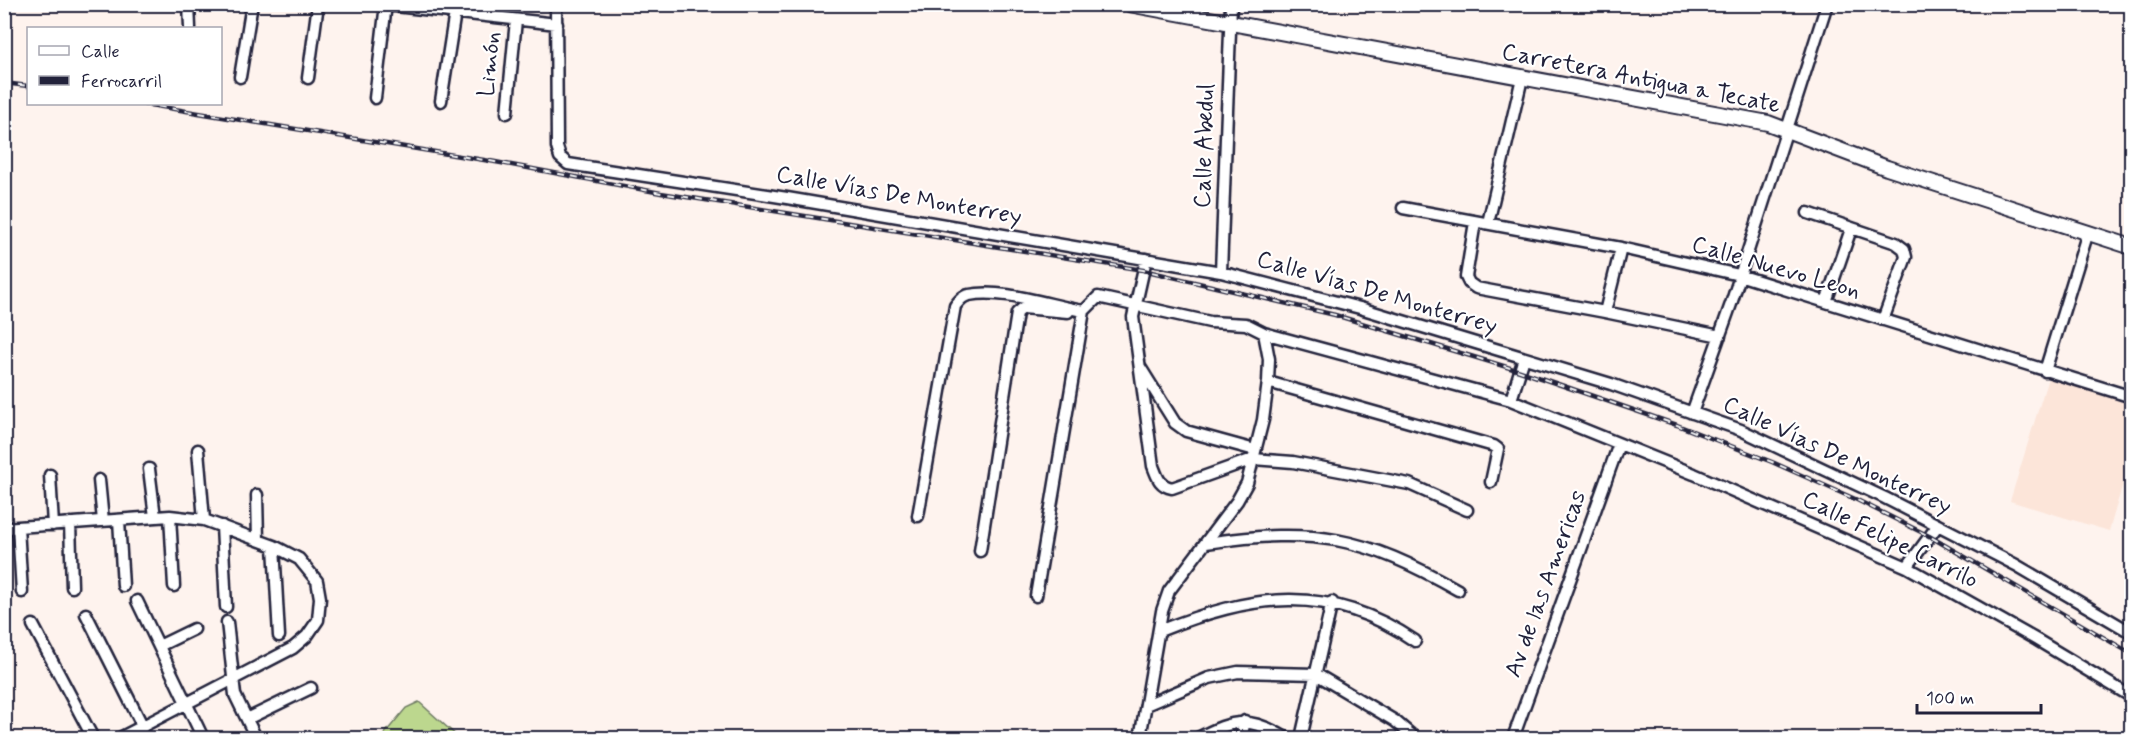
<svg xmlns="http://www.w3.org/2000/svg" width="2136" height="743" viewBox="0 0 2136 743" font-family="Mynerve,sans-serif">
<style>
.built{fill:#fce5d9}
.green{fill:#bcd78e;stroke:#6f7c64;stroke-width:1.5}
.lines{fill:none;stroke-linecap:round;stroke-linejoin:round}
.minor-casing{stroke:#22223b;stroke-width:15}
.major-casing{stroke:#22223b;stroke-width:18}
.minor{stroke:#fff;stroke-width:10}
.major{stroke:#fff;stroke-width:14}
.rail-casing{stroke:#22223b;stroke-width:4.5}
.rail{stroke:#fff;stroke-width:2;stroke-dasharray:7;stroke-linecap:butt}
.labels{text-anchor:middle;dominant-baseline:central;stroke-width:4.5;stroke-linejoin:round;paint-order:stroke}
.street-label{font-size:24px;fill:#22223b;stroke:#fff}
</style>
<rect width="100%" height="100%" fill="#fef3ee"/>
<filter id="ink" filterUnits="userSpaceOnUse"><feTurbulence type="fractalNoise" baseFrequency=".0167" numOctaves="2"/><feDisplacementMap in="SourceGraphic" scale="12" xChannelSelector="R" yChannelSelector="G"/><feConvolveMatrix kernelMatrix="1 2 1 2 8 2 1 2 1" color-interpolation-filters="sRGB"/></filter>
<g filter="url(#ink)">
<path class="built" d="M2048,378L2131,404V456L2109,531L2010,501Z"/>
<path class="green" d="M419,702L459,738H381L406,708Z"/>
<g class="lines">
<g class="minor-casing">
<path id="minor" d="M189,4L190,28
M377,4L557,24
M556,4L557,147L560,157L568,164L787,198L1221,272L1360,308L1611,384L1741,430L1885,498L2016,565L2132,633
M240,77L252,4
M308,78L318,4
M375,98L386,4
M441,101L455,12
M507,113L516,20
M1403,208L1621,248L1739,275L2132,397
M1808,213L1896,243L1904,249L1906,257L1883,320
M1475,222L1466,277L1469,283L1476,288L1605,312
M1488,223L1522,78
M1621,248L1605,312L1720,336
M1146,259L1133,317L1153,466C1157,476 1159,486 1172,488L1253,459L1293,462L1409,484L1467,510
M1221,272L1231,4
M1826,302L1851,229
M1140,367L1175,423L1186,431L1255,450
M2045,371L2088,232
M1268,382L1494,446L1498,449L1491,482
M1511,400L1524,358
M1692,413L1731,304L1827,4
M198,450L204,520
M149,469L155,517
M50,475L53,525
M99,480L103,521
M257,495L258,540
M170,516L174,586
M918,516L955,306C959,301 962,296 969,295C1003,288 1051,306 1084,311L1098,297L1210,322L1246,324L1264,333L1511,400L1694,474L1907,567L2037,640L2132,697
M119,520L123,586
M70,523L72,587
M222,526L226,607
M18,527L22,592
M4,528L170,516L204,520L274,546L299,559L317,581L320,598L318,620L307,636L293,648L120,738
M1206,543C1315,527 1363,536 1458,590
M274,546L279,636
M980,551L1017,313L1023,308L1068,312
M1907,567L1938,525
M1036,596L1084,311
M137,601L203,738
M86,614L143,727
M227,622L235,695L256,738
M33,625L93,738
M1159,631C1252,594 1328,582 1415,641
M159,646L194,629
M1146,705L1209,678L1238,672L1316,674L1395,721L1415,738
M247,719L311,688
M1140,738L1162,611L1169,591L1237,501L1247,483L1263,420L1268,382L1269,359L1264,333
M1198,738C1235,719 1249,716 1286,738
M1241,738L1245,721
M1301,738L1332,602
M1513,738L1619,444"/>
</g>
<g class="major-casing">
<path id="major" d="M1129,4L1768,123L1887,168L2132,247"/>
</g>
<use href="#minor" class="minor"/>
<use href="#major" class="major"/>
<g class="rail-casing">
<path id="rail" d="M4,83L28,86
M144,104L490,161L661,193L1143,270L1335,315L1520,371L1677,425L1772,462L1855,499L1929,536L2132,654"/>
</g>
<use href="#rail" class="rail"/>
</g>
</g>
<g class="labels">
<g class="street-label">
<text transform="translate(490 64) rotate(-84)">Limón</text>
<text transform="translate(1641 79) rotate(11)">Carretera Antigua a Tecate</text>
<text transform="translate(1205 146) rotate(-88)">Calle Abedul</text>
<text transform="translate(899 196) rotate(10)">Calle Vías De Monterrey</text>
<text transform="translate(1776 268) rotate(16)">Calle Nuevo Leon</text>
<text transform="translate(1377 293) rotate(16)">Calle Vías De Monterrey</text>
<text transform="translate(1837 456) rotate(25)">Calle Vías De Monterrey</text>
<text transform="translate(1890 540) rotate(26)">Calle Felipe Carrilo</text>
<text transform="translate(1546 584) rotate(-70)">Av de las Americas</text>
</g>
</g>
<rect width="2136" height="743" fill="none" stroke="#fff" stroke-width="24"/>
<rect x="12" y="12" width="2112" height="719" fill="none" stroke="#22223b" stroke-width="2" filter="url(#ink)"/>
<rect x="27" y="27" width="195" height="78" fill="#ffffff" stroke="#a7a7b1" stroke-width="1.5"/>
<rect x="39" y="46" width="30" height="9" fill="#ffffff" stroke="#a7a7b1" stroke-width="1.5"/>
<text x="81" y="57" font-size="18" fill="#22223b">Calle</text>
<rect x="39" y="76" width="30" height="9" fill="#22223b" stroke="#a7a7b1" stroke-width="1.5"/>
<text x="81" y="87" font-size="18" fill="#22223b">Ferrocarril</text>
<path d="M1917 704v9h124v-9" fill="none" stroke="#22223b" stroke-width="3"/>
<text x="1926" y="704" font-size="18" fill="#22223b" stroke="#ffffff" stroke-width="4.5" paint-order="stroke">100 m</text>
</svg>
